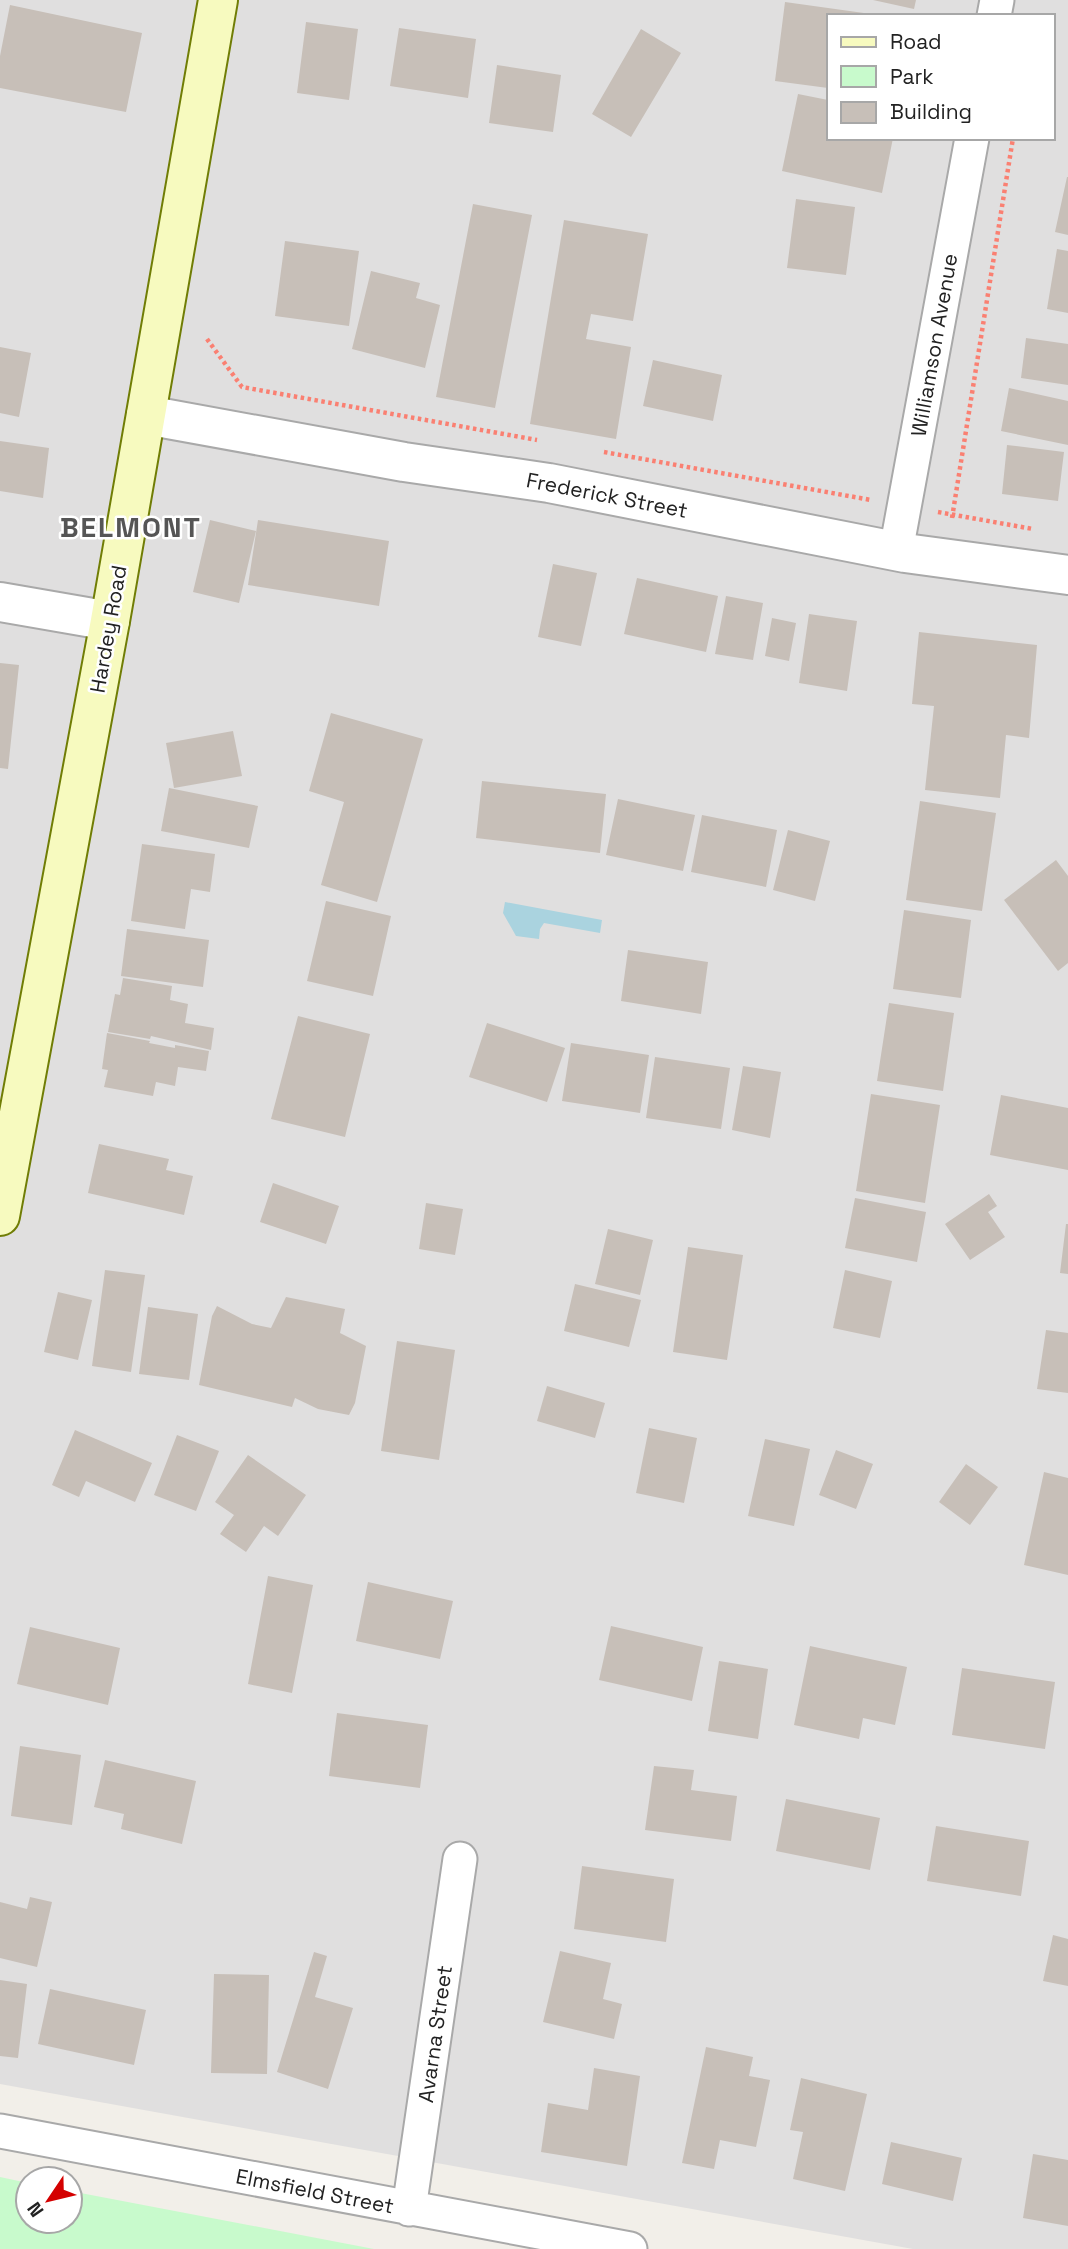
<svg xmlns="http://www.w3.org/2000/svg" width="1068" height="2249" viewBox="0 0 1068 2249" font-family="'Space Grotesk',sans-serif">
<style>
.residential{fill:#e0dfdf;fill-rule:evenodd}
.park{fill:#c8facc}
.water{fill:#aad3df}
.building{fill:#c7bfb8}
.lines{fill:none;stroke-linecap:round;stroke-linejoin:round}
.minor-casing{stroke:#a9a9a9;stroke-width:37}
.tertiary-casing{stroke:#a9a9a9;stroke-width:42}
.secondary-casing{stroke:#707d05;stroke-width:42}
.path{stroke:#fa8072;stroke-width:4.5;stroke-dasharray:3.5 3.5;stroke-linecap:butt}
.minor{stroke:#fff;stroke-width:33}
.tertiary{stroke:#fff;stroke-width:38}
.secondary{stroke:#f7fabf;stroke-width:38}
.labels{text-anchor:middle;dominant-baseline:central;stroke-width:5;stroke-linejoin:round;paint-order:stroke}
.street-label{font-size:21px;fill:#222;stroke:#fff}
.district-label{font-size:28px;font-weight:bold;letter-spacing:2px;fill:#555;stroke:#fff}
</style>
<rect width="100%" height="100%" fill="#f2efe9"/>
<path class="residential" d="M0,0H1068V2249H913L0,2084ZM828,16H1052V138H828Z"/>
<path class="park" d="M0,2177L28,2183V2221H70V2191L374,2249H0Z"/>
<path class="water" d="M505,902L602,920L600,933L544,923L540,929L539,939L516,936L503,913Z"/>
<path class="building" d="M873,0H916L914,9Z
M785,2L871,14L828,16V88L775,81Z
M10,5L142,33L126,112L0,88V56Z
M306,22L358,29L349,100L297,93Z
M399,28L476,39L468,98L390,86Z
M641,29L681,53L631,137L592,114Z
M497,65L561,75L553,132L489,123Z
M798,94L828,100V138H893L882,193L782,171Z
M1067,177H1068V235L1055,232Z
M796,199L855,207L846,275L787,268Z
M473,204L532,215L495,408L436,397Z
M564,220L648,234L633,321L591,314L586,339L631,347L616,439L530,424Z
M285,241L359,251L349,326L275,316Z
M1057,249L1068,251V313L1047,309Z
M371,271L420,283L416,298L440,305L425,368L352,349Z
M1026,338L1068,344V385L1021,378Z
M0,347L31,353L19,417L0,413Z
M653,360L722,375L713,421L643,406Z
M1009,388L1068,401V445L1001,431Z
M0,441L49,448L43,498L0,491Z
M1007,445L1064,452L1058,501L1002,494Z
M210,520L256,531L239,603L193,592Z
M258,520L389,541L379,606L248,585Z
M553,564L597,573L581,646L538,637Z
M637,578L718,596L706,652L624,634Z
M726,596L763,603L753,660L715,654Z
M809,614L857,621L847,691L799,683Z
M772,618L796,623L789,661L765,656Z
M919,632L1037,645L1029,738L1006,735L1000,798L925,790L934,706L912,704Z
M0,663L19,665L8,769L0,768Z
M331,713L423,739L377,902L321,885L344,802L309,791Z
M233,731L242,776L174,788L166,743Z
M482,781L606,794L600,853L476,838Z
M169,788L258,806L249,848L161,831Z
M618,799L695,815L683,871L606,855Z
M920,801L996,813L982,911L906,900Z
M702,815L777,830L766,887L691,872Z
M788,830L830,841L815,901L773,890Z
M142,844L215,854L210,892L191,889L185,929L131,921Z
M1056,860L1068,876V963L1058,971L1004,900Z
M326,901L391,916L373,996L307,981Z
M904,910L971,920L961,998L893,989Z
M127,929L209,940L203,987L121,976Z
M628,950L708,962L701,1014L621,1001Z
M123,978L172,986L170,1000L188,1004L185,1023L214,1028L211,1050L151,1036L150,1039L108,1032L115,994L120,995Z
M889,1003L954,1013L943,1091L877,1081Z
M298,1016L370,1034L345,1137L271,1119Z
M487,1023L565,1048L547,1102L469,1077Z
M107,1033L150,1041L149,1043L175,1048V1045L209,1051L206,1071L178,1067L175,1086L156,1082L153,1096L104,1087L108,1070L102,1069Z
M571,1043L649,1055L640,1113L562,1101Z
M655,1057L730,1068L721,1129L646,1118Z
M743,1066L781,1072L770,1138L732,1130Z
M871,1094L940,1105L925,1203L856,1191Z
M1001,1095L1068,1108V1170L990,1155Z
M99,1144L169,1159L166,1170L193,1176L184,1215L88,1193Z
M273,1183L339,1206L326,1244L260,1222Z
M989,1194L997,1206L988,1212L1005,1237L970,1260L945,1224Z
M855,1198L926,1212L917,1262L845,1248Z
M426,1203L463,1209L455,1255L419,1249Z
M1066,1224H1068V1274L1060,1273Z
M608,1229L653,1240L640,1295L595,1284Z
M688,1247L743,1255L727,1360L673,1352Z
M105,1270L145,1275L131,1372L92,1366Z
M845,1270L892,1281L880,1338L833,1328Z
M575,1284L641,1300L629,1347L564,1331Z
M58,1292L92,1300L78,1360L44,1352Z
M286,1297L345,1309L340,1333L366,1346L355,1403L349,1415L318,1409L295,1398L292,1407L199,1385L212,1316L217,1306L252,1324L271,1328Z
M148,1307L198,1314L189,1380L139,1374Z
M1046,1330L1068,1333V1393L1037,1389Z
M397,1341L455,1350L439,1460L381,1451Z
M547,1386L605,1403L595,1438L537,1421Z
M649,1428L697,1438L684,1503L636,1493Z
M75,1430L152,1463L135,1502L86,1481L79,1497L52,1485Z
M177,1435L219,1451L196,1511L154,1495Z
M765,1439L810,1449L794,1526L748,1516Z
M836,1450L873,1464L856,1509L819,1495Z
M248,1455L306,1495L278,1536L264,1526L246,1552L220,1534L234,1515L215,1502Z
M966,1464L998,1487L970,1525L939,1502Z
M1044,1472L1068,1478V1575L1024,1565Z
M268,1576L313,1585L292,1693L248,1684Z
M368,1582L453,1601L440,1659L356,1641Z
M611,1626L703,1647L692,1701L599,1680Z
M30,1627L120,1648L108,1705L17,1684Z
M810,1646L907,1667L895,1725L863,1718L859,1739L794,1725Z
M719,1661L768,1669L758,1739L708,1731Z
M962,1668L1055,1682L1045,1749L952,1735Z
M337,1713L428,1725L420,1788L329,1776Z
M20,1746L81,1755L72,1825L11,1816Z
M105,1760L196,1781L182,1844L121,1829L124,1814L94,1807Z
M654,1766L694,1770L691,1790L737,1796L731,1841L645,1830Z
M786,1799L880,1818L870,1870L776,1851Z
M936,1826L1029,1841L1021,1896L927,1881Z
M582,1866L674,1879L666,1942L574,1929Z
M30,1897L52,1902L37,1967L0,1958V1902L27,1909Z
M1053,1935L1068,1939V1986L1043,1981Z
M560,1951L611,1963L603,1999L622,2004L614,2039L543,2022Z
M314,1952L327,1956L315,1997L353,2008L328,2089L277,2072Z
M214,1974L269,1975L267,2074L211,2073Z
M0,1980L27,1984L18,2058L0,2056Z
M50,1989L146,2010L134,2065L38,2044Z
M706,2047L753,2057L749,2076L770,2080L756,2147L720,2140L714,2169L682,2163Z
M594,2068L640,2076L627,2166L541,2152L548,2103L588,2110Z
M801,2078L867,2094L845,2191L793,2179L803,2132L790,2130Z
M891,2142L962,2158L953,2201L882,2184Z
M1033,2154L1068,2160V2226L1023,2218Z"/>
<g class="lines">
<g class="minor-casing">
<path id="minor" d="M994,16L997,0
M896,551L972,138
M0,2131L630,2249
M409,2209L460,1859"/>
</g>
<g class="tertiary-casing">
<path id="tertiary" d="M146,415L404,462L549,483L905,553L1068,575
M0,602L110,621"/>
</g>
<g class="secondary-casing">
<path id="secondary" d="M0,1216L110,621L218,0"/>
</g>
<path class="path" d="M207,339L242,387L537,440
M604,452L871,500
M938,512L1033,529
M952,518L1013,138"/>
<use href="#minor" class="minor"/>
<use href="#tertiary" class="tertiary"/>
<use href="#secondary" class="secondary"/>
</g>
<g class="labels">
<g class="street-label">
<text transform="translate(934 345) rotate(-80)">Williamson Avenue</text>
<text transform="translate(607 495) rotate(11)">Frederick Street</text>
<text transform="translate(108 629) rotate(-80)">Hardey Road</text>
<text transform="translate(435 2034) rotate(-82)">Avarna Street</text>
<text transform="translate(315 2191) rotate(11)">Elmsfield Street</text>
</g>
<g class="district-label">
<text x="131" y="527">BELMONT</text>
</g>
</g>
<rect x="827" y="14" width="228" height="126" fill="#ffffff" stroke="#a7a7a7" stroke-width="2"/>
<rect x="841" y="37" width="35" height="10" fill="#f7fabf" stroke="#a7a7a7" stroke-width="2"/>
<text x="890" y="49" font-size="21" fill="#222222">Road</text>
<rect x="841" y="66" width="35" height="21" fill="#c8facc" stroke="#a7a7a7" stroke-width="2"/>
<text x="890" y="84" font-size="21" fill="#222222">Park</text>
<rect x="841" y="102" width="35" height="21" fill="#c7bfb8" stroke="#a7a7a7" stroke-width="2"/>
<text x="890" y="119" font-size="21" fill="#222222">Building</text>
<g transform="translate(49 2200) rotate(235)"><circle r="33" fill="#ffffff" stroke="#a7a7a7" stroke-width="2"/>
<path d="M0-5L12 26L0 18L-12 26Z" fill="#d40000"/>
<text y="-10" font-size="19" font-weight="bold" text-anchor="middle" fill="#222222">N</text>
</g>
</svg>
